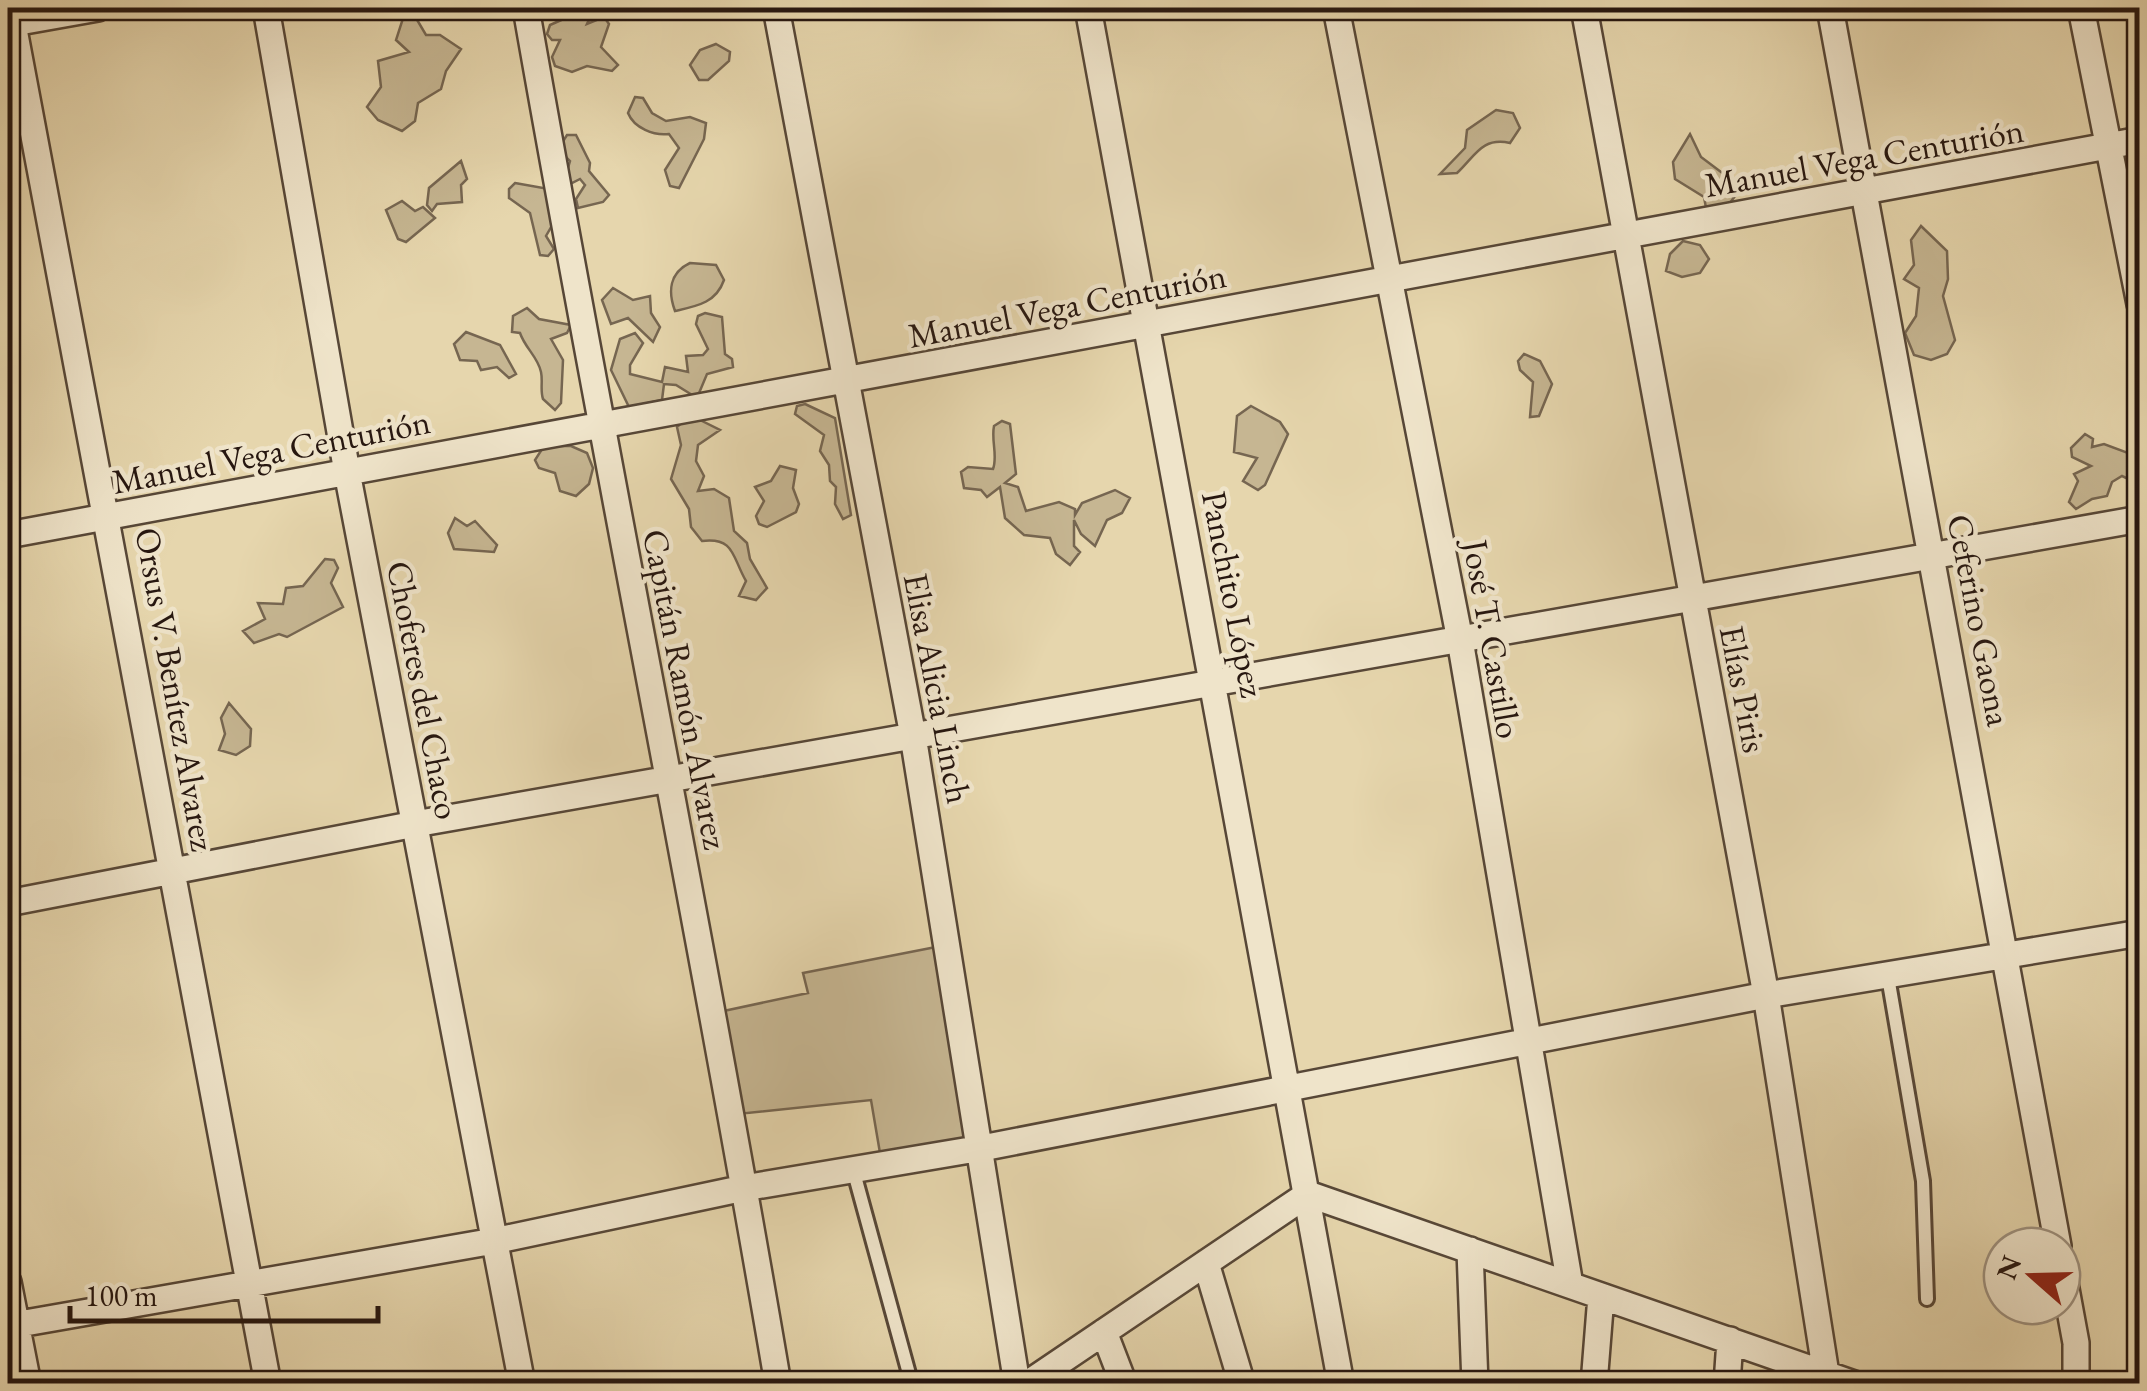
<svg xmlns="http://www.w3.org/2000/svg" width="2147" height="1391" viewBox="0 0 2147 1391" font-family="'EB Garamond',serif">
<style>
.green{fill:#c6b692;stroke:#766651;stroke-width:2.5}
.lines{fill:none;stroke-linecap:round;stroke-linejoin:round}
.service-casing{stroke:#574737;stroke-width:18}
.minor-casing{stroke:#574737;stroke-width:30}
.service{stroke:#efe4ca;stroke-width:12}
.minor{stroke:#efe4ca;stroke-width:25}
.labels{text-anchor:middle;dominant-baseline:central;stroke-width:9;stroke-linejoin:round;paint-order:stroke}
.street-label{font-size:35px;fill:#271710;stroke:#efe4ca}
</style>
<rect width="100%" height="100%" fill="#e6d6ad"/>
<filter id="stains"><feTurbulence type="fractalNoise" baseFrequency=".002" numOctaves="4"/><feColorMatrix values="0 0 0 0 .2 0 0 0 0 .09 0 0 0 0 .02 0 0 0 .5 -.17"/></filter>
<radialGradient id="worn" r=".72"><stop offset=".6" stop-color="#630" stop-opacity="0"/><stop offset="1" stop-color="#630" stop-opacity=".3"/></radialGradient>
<path class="green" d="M584,10L591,15L587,24L604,17L609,24L601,47L618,65L612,71L587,66L572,72L555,66L552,57L560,40H552L547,34L550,25Z
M405,12L413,13L426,35H440L461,49L446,71L441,89L418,103L415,121L402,131L378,120L367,107L381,87L378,61L409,52L396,40Z
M716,44L730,52L729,61L708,80H699L690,65L700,50Z
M635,97L643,98L652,113L666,121L690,117L706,123L704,139L679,188L670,186L665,170L679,148L669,134C654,136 634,128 628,113Z
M1496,110L1513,113L1520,128L1510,143C1482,137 1476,155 1457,173L1440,174L1465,148L1467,130Z
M1690,134L1701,157L1729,178L1735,196L1724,211L1707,213L1704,197L1675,179L1673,162Z
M567,135H576L590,163L589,171L609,195L603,202L578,208L576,199L585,185L580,179L572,183L565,178L570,161L558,149Z
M461,161L467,179L461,185L462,202L437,204L432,211L427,205L429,188Z
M515,183L549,189L554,222L546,236L554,249L548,256L540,255L530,213L509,198V189Z
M402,201L415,211L423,207L435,218L406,242L398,239L386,210Z
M1921,226L1947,251L1948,279L1943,296L1955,340L1947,354L1931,360L1914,355L1905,333L1916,316L1919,288L1904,279L1914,265L1911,240Z
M1683,241L1700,245L1709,259L1700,273L1682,277L1666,271L1670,254Z
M690,263L716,265L724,280C716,303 697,306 675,311C668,292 669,273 690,263Z
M613,288L633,300L650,296L651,313L660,327L653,342L628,318L611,324L602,300Z
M527,308L539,319L571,325L567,333L551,339L563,360L561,403L555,410L543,399C540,390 543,381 541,372C538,357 525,348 520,333L512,332L513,316Z
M705,313L722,317L725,354L732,359L733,367L707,374L697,398L676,385L664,384L662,400L629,407L611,370L620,339L635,333L643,343L630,365V374L662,382L665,367L688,372L686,356L703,355L708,349L696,324L698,316Z
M466,332L500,345L516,374L509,378L497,367L481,370L477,361L460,360L454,344Z
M1524,354L1540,361L1552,384L1539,416L1530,417L1533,382L1520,370L1518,361Z
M805,404L835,418L851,515L843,519L835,504L836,487L830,481L829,465L820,451L824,435L795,414L797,406Z
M1251,406L1280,422L1288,434L1265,485L1258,490L1243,481L1257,458L1234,452L1237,416Z
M690,415L720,430L698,445L696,461L704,476L698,491L714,489L729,498L734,531L747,543L750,559L767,588L756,600L739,596L746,581C732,557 735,537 702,541L691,527L689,509L671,479L681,445L677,427Z
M1002,421L1010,424L1016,474L1005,483L1018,487L1026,511L1059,502L1075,509V515L1082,503L1115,490L1130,498L1122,513L1107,520L1095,546L1081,534L1074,520V546L1080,552L1070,565L1056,554L1050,538L1024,535L1005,518L1000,487L987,497L981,490L964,488L961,472L968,467L993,469C998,456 991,441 994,426Z
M2085,434L2093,439L2092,447L2104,444L2139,457V484L2122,476L2112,482L2107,496L2092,499L2076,509L2069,502L2078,481L2074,474L2091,466L2072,457L2071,448Z
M544,446H571L587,453L593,468L589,484L576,496L560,491L555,473L539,468L535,460Z
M780,466L796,470L793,488L799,504L796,512L767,527L759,524L756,516L764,501L755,487L771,481Z
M455,518L467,526L475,521L497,545L494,552L454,549L448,533Z
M325,559L334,560L338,568L331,583L343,607L287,637L279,634L254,643L243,631L265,619L258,603L283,604L286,588L303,586Z
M229,703L251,729L250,746L236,755L219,750L225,734L221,718Z
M941,946L972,1139L880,1153L871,1100L738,1114L719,1012L808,993L803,973Z"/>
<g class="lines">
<g class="service-casing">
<path id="service" d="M1888,977L1923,1181L1927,1299
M853,1169L911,1381"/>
</g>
<g class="minor-casing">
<path id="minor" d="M10,8L268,1384
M266,8L347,472L522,1384
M526,8C606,467 700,924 778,1384
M776,8L913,736L1017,1384
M1088,8L1341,1384
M1336,8L1460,640L1570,1285
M1584,8L1766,995L1826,1374L1824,1384
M1830,8L2058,1246
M2081,8L2140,304
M8,24L98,8
M8,535L2140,140
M8,903L415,824L2140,519
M1470,1250L1475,1384
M1206,1263L1242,1384
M2062,1267L2076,1343V1384
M8,1282L28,1384
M8,1326L494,1241L744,1188L982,1148L1766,995L2140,933
M1104,1332L1124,1384
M1027,1384L1308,1194L1854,1384
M1594,1384L1601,1296
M1727,1384L1730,1340"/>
</g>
<use href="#service" class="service"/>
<use href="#minor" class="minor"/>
</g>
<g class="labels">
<g class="street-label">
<text transform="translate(1864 157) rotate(-10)">Manuel Vega Centurión</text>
<text transform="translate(1067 305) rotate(-11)">Manuel Vega Centurión</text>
<text transform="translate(271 451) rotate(-11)">Manuel Vega Centurión</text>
<text transform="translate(1234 594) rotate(79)">Panchito López</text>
<text transform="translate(1980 620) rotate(79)">Ceferino Gaona</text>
<text transform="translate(1493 639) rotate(80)">José T. Castillo</text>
<text transform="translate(938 688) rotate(79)">Elisa Alicia Linch</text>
<text transform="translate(176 689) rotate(80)">Orsus V. Benítez Alvarez</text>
<text transform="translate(686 689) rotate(79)">Capitán Ramón Alvarez</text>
<text transform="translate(1744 689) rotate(79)">Elías Piris</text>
<text transform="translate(424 690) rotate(79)">Choferes del Chaco</text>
</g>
</g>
<rect width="2147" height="1391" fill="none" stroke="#e6d6ad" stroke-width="40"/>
<rect x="10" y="10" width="2127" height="1371" fill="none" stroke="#271710" stroke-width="5"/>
<rect x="20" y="20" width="2107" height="1351" fill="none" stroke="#271710" stroke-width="2.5"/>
<g transform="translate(2032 1276) rotate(290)"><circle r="48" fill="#efe4ca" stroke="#9f9280" stroke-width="2.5"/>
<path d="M0-8L18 38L0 25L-18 38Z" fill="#8f2418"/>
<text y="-15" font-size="28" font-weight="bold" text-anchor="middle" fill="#271710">N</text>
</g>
<path d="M70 1306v15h308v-15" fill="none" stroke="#271710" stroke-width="5"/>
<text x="85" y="1306" font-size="30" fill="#271710" stroke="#efe4ca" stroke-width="8" paint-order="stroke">100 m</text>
<rect width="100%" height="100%" filter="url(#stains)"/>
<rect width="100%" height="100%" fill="url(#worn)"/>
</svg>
